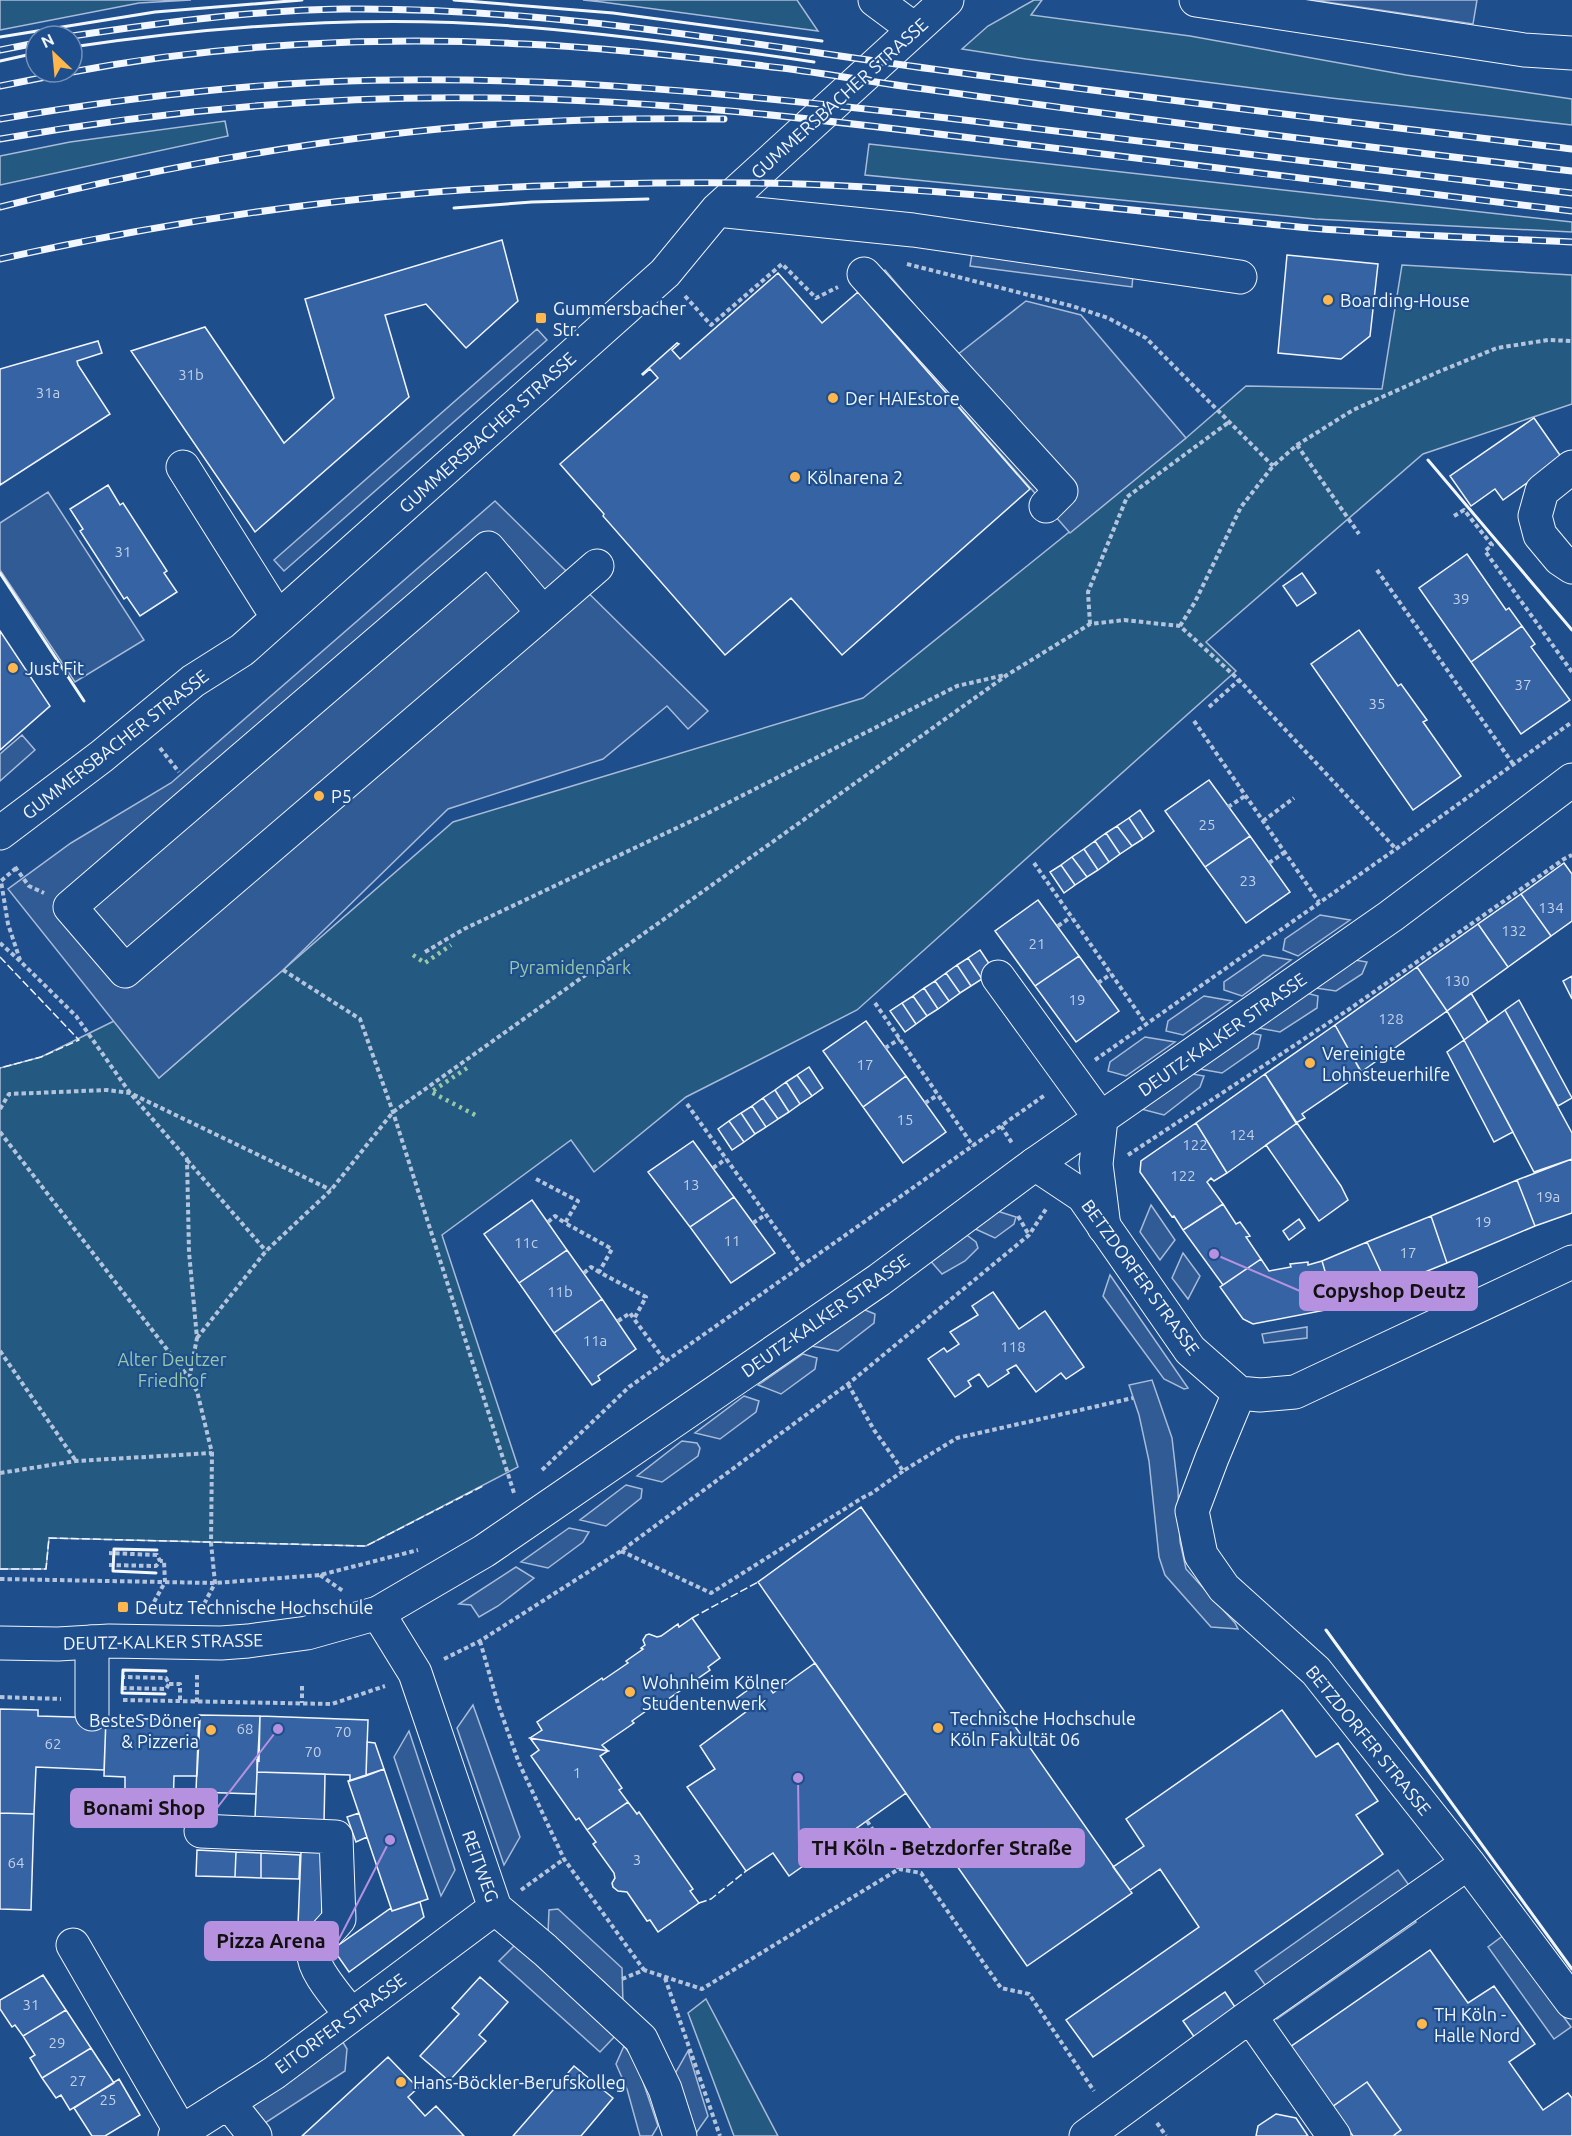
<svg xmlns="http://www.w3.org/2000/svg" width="1572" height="2136" viewBox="0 0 1572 2136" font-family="Ubuntu,sans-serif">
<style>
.green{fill:#245a82;stroke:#a8bbd7;stroke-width:1.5}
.parking{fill:#305b95;stroke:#a8bbd7;stroke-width:1.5}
.building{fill:#3563a3;stroke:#f2f6ff;stroke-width:1.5}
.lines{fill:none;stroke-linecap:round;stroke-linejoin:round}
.minor-casing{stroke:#f2f6ff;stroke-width:35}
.major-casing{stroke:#f2f6ff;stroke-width:35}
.path{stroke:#b3c4dc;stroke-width:4;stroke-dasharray:4.5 3;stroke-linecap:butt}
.minor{stroke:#1f4e8c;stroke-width:33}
.major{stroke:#1f4e8c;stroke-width:33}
.rail-casing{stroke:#f2f6ff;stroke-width:7}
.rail{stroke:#1f4e8c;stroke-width:4.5;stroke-dasharray:14;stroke-linecap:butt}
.hedge{stroke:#97c8a6;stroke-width:4.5;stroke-dasharray:3 4.5;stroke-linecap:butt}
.fence{stroke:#f2f6ff;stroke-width:1.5;stroke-dasharray:8 3;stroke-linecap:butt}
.wall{stroke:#f2f6ff;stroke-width:3}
.poi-dot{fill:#ffb74d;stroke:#1f4e8c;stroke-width:2}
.labels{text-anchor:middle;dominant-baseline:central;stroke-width:4.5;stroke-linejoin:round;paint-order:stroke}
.number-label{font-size:15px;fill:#c3d1e8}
.street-label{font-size:18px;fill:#f2f6ff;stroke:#1f4e8c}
.poi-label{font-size:18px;fill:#f2f6ff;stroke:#1f4e8c;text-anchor:start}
.park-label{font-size:18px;fill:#97c8a6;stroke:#1f4e8c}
.leader{fill:none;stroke:#b691df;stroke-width:2}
.callout-dot{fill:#b691df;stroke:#1f4e8c;stroke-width:2}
.callout{fill:#b691df;stroke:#b691df;stroke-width:2}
.callout-label{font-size:20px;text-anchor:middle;font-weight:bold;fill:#111}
</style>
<rect width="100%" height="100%" fill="#1f4e8c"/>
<path class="green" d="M0,0H191L139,3L0,30Z
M583,0H797L818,31L602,2Z
M1034,0H1042L1031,15L1190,36L1406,75L1572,99V125L1331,98L1026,59L962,49L988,26Z
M225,121L228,136L0,185V156L70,142Z
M869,144L1572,222V232L1315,219L865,175Z
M1402,265L1572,275V404L1423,454L1206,642L1236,671L857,1010L686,1097L594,1172L571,1140L442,1235L518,1467L366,1546L49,1538L46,1569H0V1068L41,1057L114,1021L159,1078L453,822L863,698L1186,438L1246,386L1382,389Z
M706,1999L778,2136H734L688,2013Z"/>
<path class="parking" d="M1313,0H1477L1473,24Z
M972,253L1133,274L1132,287L970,266Z
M885,270L957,355L1026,301L1081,315L1186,438L1070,533L858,292Z
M537,329L547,340L284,571L274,560Z
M48,492L144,640L75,682L0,570V523Z
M495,501L708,711L688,729L667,706L603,759L448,809L283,970L159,1078L8,889L71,843L171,783Z
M22,735L35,750L0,781V754Z
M1320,915L1350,920L1298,956L1283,950L1285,939Z
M1263,955L1291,960L1242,996L1224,990V982Z
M1349,959L1367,962L1362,974L1336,991L1309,987Z
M1302,992L1318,996L1317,1008L1280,1032L1254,1027Z
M1204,996L1232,1001L1183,1035L1166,1031L1168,1021Z
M1244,1032L1261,1035L1258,1048L1222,1073L1194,1068Z
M1145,1037L1175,1042L1126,1076L1108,1071L1110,1062Z
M1187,1073L1204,1076L1200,1087L1164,1115L1137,1108Z
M1151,1205L1175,1240L1160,1260L1140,1232Z
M994,1210L1016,1217L1014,1224L995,1238L971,1227Z
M964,1233L976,1242L978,1248L965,1261L942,1274L927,1257Z
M1183,1253L1200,1276L1188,1299L1172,1278Z
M1110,1275L1188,1388L1184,1389L1164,1379L1103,1296Z
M860,1308L875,1314L874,1323L838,1351L812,1346Z
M1307,1327V1338L1264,1343L1262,1334Z
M803,1354L817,1358L815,1369L781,1394L758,1385Z
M1152,1380L1172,1438L1178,1490L1180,1542L1186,1569L1235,1623L1238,1629L1211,1627L1165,1575L1159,1557L1149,1461L1139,1415L1129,1385Z
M744,1396L759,1401L756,1412L720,1439L695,1433Z
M682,1441L697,1443L700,1448L698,1456L662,1482L637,1476Z
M626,1485L642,1489L641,1498L606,1526L580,1520Z
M569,1528L589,1532L583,1542L548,1568L521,1562Z
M516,1567L534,1578L498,1606L479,1617L471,1605L459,1604Z
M473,1705L520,1837L504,1865L457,1728Z
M409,1731L455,1870L441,1896L394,1757Z
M1398,1870L1411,1888L1268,1989L1255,1971Z
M558,1909L622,1968L623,2004L548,1934L549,1910Z
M1411,1914L1416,1922L1277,2019L1272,2011Z
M1504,1935L1571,2027L1554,2039L1488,1947Z
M516,1944L616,2035L600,2052L499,1961Z
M341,2039L347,2049L345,2071L262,2125L248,2104Z
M624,2046L634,2059L640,2073L658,2126L652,2136H640L627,2089L616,2064Z
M688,2051L708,2116L694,2136L672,2079Z"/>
<path class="building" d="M502,240L518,301L466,348L426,304L385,315L409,397L255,532L131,351L205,327L284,443L334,398L305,299Z
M1287,255L1378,264L1370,336L1341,359L1278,353Z
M778,273L822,323L858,292L1030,489L842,655L791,598L725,655L603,516L604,514L560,464L658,378L650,369L643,375L642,374L677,343L679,344L672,350L680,359Z
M98,341L102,353L77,361L78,365L110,414L0,485V369Z
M1534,418L1562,458L1503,500L1495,489L1471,506L1450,476Z
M108,485L120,505L123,503L167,571L164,573L177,592L140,616L127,597L124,599L80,531L83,529L70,509Z
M1467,554L1506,610L1509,608L1522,626L1471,662L1419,588Z
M1302,573L1316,593L1297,606L1283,586Z
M1522,626L1535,644L1531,647L1570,700L1521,734L1471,662Z
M1359,630L1398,686L1401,684L1427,720L1423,722L1461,776L1413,810L1311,664Z
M0,631L50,706L0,750Z
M1209,780L1250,836L1205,867L1165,811Z
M1140,810L1154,831L1143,839L1129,818Z
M1129,818L1143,839L1132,846L1117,826Z
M1117,826L1132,846L1120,854L1106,833Z
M1106,833L1120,854L1109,862L1095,841Z
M1250,836L1290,892L1246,923L1205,867Z
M1095,841L1109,862L1098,870L1084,849Z
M1084,849L1098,870L1087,877L1072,857Z
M1072,857L1087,877L1075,885L1061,865Z
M1564,863L1572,874V921L1551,936L1521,894Z
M1061,865L1075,885L1064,893L1050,872Z
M1521,894L1551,936L1508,967L1478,924Z
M1038,900L1079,956L1035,986L995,931Z
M1478,924L1508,967L1447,1011L1417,967Z
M980,950L994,971L982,979L968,958Z
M1079,956L1119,1011L1076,1042L1035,986Z
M968,958L982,979L971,986L957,965Z
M957,965L971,986L960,993L946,973Z
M1417,967L1447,1011L1361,1072L1335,1025Z
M946,973L960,993L949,1001L935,981Z
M1572,976V999L1563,981Z
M935,981L949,1001L938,1009L924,988Z
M924,988L938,1009L927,1016L913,996Z
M1471,993L1488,1022L1464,1040L1447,1011Z
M913,996L927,1016L916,1024L902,1003Z
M1519,1000L1572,1098L1558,1106L1505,1010Z
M902,1003L916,1024L905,1032L890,1011Z
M1505,1010L1572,1133V1159L1534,1172L1464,1040Z
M866,1021L906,1076L863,1107L823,1051Z
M1335,1025L1362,1073L1302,1114L1305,1118L1296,1123L1265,1074Z
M1464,1040L1513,1132L1494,1142L1447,1052Z
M809,1067L823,1088L812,1096L797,1075Z
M1265,1074L1297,1123L1227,1173L1196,1123Z
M797,1075L812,1096L800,1104L786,1082Z
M906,1076L946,1132L903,1163L863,1107Z
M786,1082L800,1104L789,1112L775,1090Z
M775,1090L789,1112L778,1119L763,1098Z
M763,1098L778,1119L766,1127L752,1106Z
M752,1106L766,1127L755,1134L741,1113Z
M741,1113L755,1134L744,1142L729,1121Z
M729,1121L744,1142L732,1150L718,1129Z
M1196,1123L1227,1173L1214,1181L1211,1178L1207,1182L1223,1204L1183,1230L1174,1216L1172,1217L1140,1172L1141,1161Z
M1297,1123L1341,1186L1348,1200L1319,1221L1266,1145Z
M693,1141L734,1197L690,1227L648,1172Z
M1572,1159V1213L1535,1226L1517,1180Z
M1517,1180L1535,1226L1447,1263L1431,1216Z
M734,1197L775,1253L731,1283L690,1227Z
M532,1200L567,1250L519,1283L484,1234Z
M1223,1204L1236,1224L1240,1222L1250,1236L1246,1237L1261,1259L1223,1285L1183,1230Z
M1431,1216L1447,1263L1388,1287L1367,1242Z
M1299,1219L1305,1228L1289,1240L1283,1231Z
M1367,1242L1388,1287L1336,1308L1322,1261Z
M567,1250L602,1299L554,1333L519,1283Z
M1261,1259L1269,1271L1291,1267L1290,1264L1308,1262V1265L1322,1261L1336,1308L1253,1324L1243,1319L1220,1287Z
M993,1292L1019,1329L1045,1311L1084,1367L1066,1379L1061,1373L1036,1392L1016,1365L1007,1370L1009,1373L988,1387L979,1374L968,1381L971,1386L955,1397L928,1359L944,1348L947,1352L959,1344L950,1332L978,1315L972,1306Z
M602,1299L636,1349L598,1376L600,1380L592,1385L554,1333Z
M861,1507L1132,1893L1027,1966L758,1582Z
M692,1618L720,1658L708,1667L710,1670L658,1706L656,1704L632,1721L634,1723L602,1745L608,1751L530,1738L542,1730L537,1722L602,1678L603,1680L628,1663L626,1661L643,1649L641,1648L645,1645L643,1640L646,1635L649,1634L657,1637L661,1636L678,1624L679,1627Z
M815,1663L906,1793L789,1876L773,1853L746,1871L687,1787L715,1769L700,1746L747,1711L737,1698L763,1679L773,1693Z
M0,1709L38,1710V1716L106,1718L104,1770L36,1767L34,1814L0,1813Z
M1282,1710L1316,1757L1338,1743L1378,1801L1356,1815L1383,1854L1093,2057L1066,2020L1199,1927L1160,1869L1130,1890L1113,1867L1144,1846L1126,1819Z
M199,1715L260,1716L256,1794L196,1792Z
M260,1716L368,1720L366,1776L350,1781V1775L257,1772V1760L259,1761Z
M106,1718L200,1720L197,1776H174L173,1809L125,1807V1777L104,1776Z
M530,1738L608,1751L600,1756L622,1788L619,1790L628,1802L587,1830L579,1818L576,1820L531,1756L539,1750Z
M367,1742L375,1743L384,1769L366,1776Z
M384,1769L428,1899L392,1911L348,1781Z
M257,1772L325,1774L324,1823L255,1819Z
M628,1802L637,1814L639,1812L693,1889L690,1891L699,1903L658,1932L650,1920L647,1921L627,1892L618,1891L613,1887L612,1883L615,1878L614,1873L593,1844L596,1842L587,1830Z
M0,1813L34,1814L31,1910L0,1909Z
M359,1813L367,1837L356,1842L347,1817Z
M197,1850L236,1852L235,1877L196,1876Z
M236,1852L261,1853V1878L235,1877Z
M301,1852H325L321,1926L298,1925Z
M261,1853L300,1855L299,1879L261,1878Z
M420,1902L424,1917L349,1972L333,1949L391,1908L392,1911Z
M1430,1950L1468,2003L1494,1986L1535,2044L1509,2062L1543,2110L1568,2093L1572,2098V2136H1393L1401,2130L1367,2082L1332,2107L1290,2047Z
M43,1975L66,2010L23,2036L15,2025L12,2027L0,2009V2000Z
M480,1977L508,2002L479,2035L486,2041L449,2081L420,2056L459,2014L452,2008Z
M1225,1992L1237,2010L1195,2038L1183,2021Z
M66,2010L91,2048L42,2078L30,2058L35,2055L23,2036Z
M91,2048L114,2083L70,2110L61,2095L56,2098L42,2078Z
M388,2057L418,2088L408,2097L425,2116L436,2106L464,2136H302Z
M574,2066L613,2098L581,2136H513Z
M119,2079L140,2115L105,2136H92L74,2108Z
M1367,2082L1401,2130L1393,2136H1353L1332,2107Z
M1276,2114L1296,2118L1308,2136H1256L1258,2126Z"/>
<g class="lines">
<g class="minor-casing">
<path id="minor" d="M875,0L914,29
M1196,0L1524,50L1572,53
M717,210L913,230L1240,277
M864,274L1061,491L1046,506
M183,467L278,618
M1572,467L1542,491L1535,516L1540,535L1560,559L1572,567
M543,613L488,548L70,907L125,971L543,613L597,566
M0,833L102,756L193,681L242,650L665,273L717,210L947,0
M998,977L1101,1119
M1035,1164L1083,1196L1190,1350L1239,1393
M1239,1393L1212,1458L1192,1511L1201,1555L1224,1588L1316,1671L1468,1863L1572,2002
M1239,1393L1260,1395L1295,1392L1572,1262
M378,1613L415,1673L495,1908L545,1950L641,2039L665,2089L680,2136
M92,1714V1642
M201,1831L336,1837L339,1919C332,1928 317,1941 314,1952C311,1969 341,2001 351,2015
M73,1945L181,2132
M1250,2016L1334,2136
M228,2102L255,2136
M175,2136L274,2073L495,1908
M1086,2136L1250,2016L1468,1863"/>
</g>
<g class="major-casing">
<path id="major" d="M1101,1119L1096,1164L1104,1227
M0,1643L58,1644L109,1641L221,1643L248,1641L307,1633L378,1613L484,1551L879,1280L1035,1164L1391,916L1572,780"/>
</g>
<path class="path" d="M907,264L1072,306L1108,318L1146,338L1273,466
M685,296L711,325L782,264L816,298L838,287
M1297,445L1359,534
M1454,516L1464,510L1492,545L1485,551L1572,672
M1377,570L1513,764
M1090,624L1088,592L1127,497L1229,422
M1180,626L1195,602L1241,507L1273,466L1297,445L1353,410L1438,372L1497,348L1548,340L1572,341
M1209,707L1239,680
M1194,721L1319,902
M160,748L179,772
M1228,807L1245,796
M1263,821L1294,798
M1034,863L1146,1024
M1269,863L1285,852
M15,867L29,886L44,893
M16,868L1,881L8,924L20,960
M1058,926L1071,917
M0,943L20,961L76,1016L130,1093L187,1159L189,1252L197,1338L189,1379L197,1391L212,1453L211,1543L215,1583L201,1610
M425,952L464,929L704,815L957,686L1005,675
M283,970L360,1019L393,1112L514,1493
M1098,983L1111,974
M875,1003L973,1146
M885,1048L900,1039
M1095,1060L1396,849L1572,722
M925,1103L938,1095
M687,1104L802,1265
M0,1109L9,1094L107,1090L130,1093L331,1190
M1001,1126L1012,1143
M0,1132L189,1378
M1128,1155L1348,1010L1564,859L1572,855
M187,1160L266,1251
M713,1168L726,1159
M536,1179L578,1201L565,1223L612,1249L599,1272L646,1297L634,1319L666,1362
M1018,1216L1029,1235
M548,1222L555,1216L565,1223
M753,1223L765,1215
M584,1273L591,1267L599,1272
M618,1321L630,1313L634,1319
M197,1338L266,1251L331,1190L393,1112L1007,675L1090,624L1124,620L1180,626L1239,680L1396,849
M0,1351L76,1461
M848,1384L874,1430L903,1471L957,1438L1133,1398
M542,1470L629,1387L1045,1095
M0,1473L76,1461L212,1453
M621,1551L711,1593L862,1498L872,1493L903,1471
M109,1565L156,1566L160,1561L157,1555L109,1553
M320,1575L343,1591
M0,1579L215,1583L320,1575L418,1550
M154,1602L165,1582L164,1561H160
M480,1641L498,1704L519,1763L564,1859L644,1970
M444,1659L480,1641L621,1551L848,1384L1029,1235L1046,1209
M169,1684H180V1701
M302,1686V1703
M122,1688L166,1689L169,1684L166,1678L123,1677
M0,1697L61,1699
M123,1700L332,1704L385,1686
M197,1702V1674
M867,1821L899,1869
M521,1890L564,1859
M665,1978L720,2136
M622,1979L644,1970L702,1989L899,1869L921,1873L1001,1988L1029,1994L1094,2091
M1157,2123L1166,2136"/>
<use href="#minor" class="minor"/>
<use href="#major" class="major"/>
<g class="rail-casing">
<path id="rail" d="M72,36C160,23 255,10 344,9C547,7 746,44 947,71C1155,99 1364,124 1572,149
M0,50L36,43
M72,72C217,44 378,36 525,44C611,48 697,58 782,68C830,74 877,83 925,89C1140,119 1356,146 1572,171
M0,86L71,72
M0,119C107,101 215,87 323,82C541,72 757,96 973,121C1172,145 1372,169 1572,193
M0,139C165,110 330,95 498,98C673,100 847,123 1020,144C1204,167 1388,189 1572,211
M0,207C168,165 342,134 515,123C585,119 655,118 724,119
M0,259C140,228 281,205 423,193C534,184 646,182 757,183C941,186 1127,211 1310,228C1397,235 1485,238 1572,242"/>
</g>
<use href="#rail" class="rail"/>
<path class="hedge" d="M413,955L425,963L451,945
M467,1068L431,1092L479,1117"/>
<path class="fence" d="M0,957L79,1040L41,1057L0,1068
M0,1569H46L49,1538L366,1546L483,1486
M692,1618L758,1582
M699,1903L711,1899L746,1871"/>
<path class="wall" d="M454,0L613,13L822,41
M0,37L155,12L302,0
M72,47C221,25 374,14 525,27C622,35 718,48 814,62
M0,61L36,53
M454,208L532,202L648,199
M1428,460L1572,630
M0,573L84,701
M156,1573L113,1571L114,1549L157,1550
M1326,1630L1572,1969
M165,1694L122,1693L123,1670L166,1671"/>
</g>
<g class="poi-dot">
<circle cx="1328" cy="300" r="6"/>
<rect x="535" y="312" width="12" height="12" rx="3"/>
<circle cx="833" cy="398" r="6"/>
<circle cx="795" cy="477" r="6"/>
<circle cx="13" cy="668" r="6"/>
<circle cx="319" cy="796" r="6"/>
<circle cx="1310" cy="1063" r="6"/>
<rect x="117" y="1601" width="12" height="12" rx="3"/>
<circle cx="630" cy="1692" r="6"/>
<circle cx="938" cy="1728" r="6"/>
<circle cx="211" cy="1730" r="6"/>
<circle cx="1422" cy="2024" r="6"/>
<circle cx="401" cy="2082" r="6"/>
</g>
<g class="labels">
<g class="number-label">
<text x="191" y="374">31b</text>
<text x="48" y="392">31a</text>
<text x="123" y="551">31</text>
<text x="1461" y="598">39</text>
<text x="1523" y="684">37</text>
<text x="1377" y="703">35</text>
<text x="1207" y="824">25</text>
<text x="1248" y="880">23</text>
<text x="1551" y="907">134</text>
<text x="1514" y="930">132</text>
<text x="1037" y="943">21</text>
<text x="1457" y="980">130</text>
<text x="1077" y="999">19</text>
<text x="1391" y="1018">128</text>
<text x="865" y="1064">17</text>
<text x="905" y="1119">15</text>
<text x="1242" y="1134">124</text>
<text x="1195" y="1144">122</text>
<text x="1183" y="1175">122</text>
<text x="691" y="1184">13</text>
<text x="1548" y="1196">19a</text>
<text x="1483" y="1221">19</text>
<text x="732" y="1240">11</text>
<text x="526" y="1242">11c</text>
<text x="1408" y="1252">17</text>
<text x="560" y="1291">11b</text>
<text x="595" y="1340">11a</text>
<text x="1013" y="1346">118</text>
<text x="245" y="1728">68</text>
<text x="343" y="1731">70</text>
<text x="53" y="1743">62</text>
<text x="313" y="1751">70</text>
<text x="577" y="1772">1</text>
<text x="637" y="1859">3</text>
<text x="16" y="1862">64</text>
<text x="31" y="2004">31</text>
<text x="57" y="2042">29</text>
<text x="78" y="2080">27</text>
<text x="108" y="2099">25</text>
</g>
<g class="street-label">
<text transform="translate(839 98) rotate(-42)">GUMMERSBACHER STRASSE</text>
<text transform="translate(487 432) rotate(-42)">GUMMERSBACHER STRASSE</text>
<text transform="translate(115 744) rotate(-38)">GUMMERSBACHER STRASSE</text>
<text transform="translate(1222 1034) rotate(-35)">DEUTZ-KALKER STRASSE</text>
<text transform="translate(1141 1277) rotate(54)">BETZDORFER STRASSE</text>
<text transform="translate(825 1315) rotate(-35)">DEUTZ-KALKER STRASSE</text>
<text transform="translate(163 1641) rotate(-1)">DEUTZ-KALKER STRASSE</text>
<text transform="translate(1369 1740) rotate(51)">BETZDORFER STRASSE</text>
<text transform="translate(481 1866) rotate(70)">REITWEG</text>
<text transform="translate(340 2023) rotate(-36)">EITORFER STRASSE</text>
</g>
<g class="poi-label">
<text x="1340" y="300">Boarding-House</text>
<text x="553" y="308">Gummersbacher<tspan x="553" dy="21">Str.</tspan></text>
<text x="845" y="398">Der HAIEstore</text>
<text x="807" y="477">Kölnarena 2</text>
<text x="25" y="668">Just Fit</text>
<text x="331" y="796">P5</text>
<text x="1322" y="1053">Vereinigte<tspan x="1322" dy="21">Lohnsteuerhilfe</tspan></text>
<text x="135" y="1607">Deutz Technische Hochschule</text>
<text x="642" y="1682">Wohnheim Kölner<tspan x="642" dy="21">Studentenwerk</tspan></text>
<text x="950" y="1718">Technische Hochschule<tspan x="950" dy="21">Köln Fakultät 06</tspan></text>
<text x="199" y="1720" text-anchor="end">BesteS Döner<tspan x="199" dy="21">&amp; Pizzeria</tspan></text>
<text x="1434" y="2014">TH Köln -<tspan x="1434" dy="21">Halle Nord</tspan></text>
<text x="413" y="2082">Hans-Böckler-Berufskolleg</text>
</g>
<g class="park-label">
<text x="570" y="967">Pyramidenpark</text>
<text x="172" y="1359">Alter Deutzer<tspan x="172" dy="21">Friedhof</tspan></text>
</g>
</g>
<path class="leader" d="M1214 1254L1300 1291M278 1729L217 1808M798 1778L799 1848M390 1840L338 1941"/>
<g class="callout-dot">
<circle cx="1214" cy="1254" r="6"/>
<circle cx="278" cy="1729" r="6"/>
<circle cx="798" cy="1778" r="6"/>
<circle cx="390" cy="1840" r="6"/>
</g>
<g class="callout">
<rect x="1300" y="1272" width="177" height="38" rx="6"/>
<rect x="71" y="1789" width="146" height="38" rx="6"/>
<rect x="799" y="1829" width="285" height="38" rx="6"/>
<rect x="205" y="1922" width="133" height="38" rx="6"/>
</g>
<g class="callout-label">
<text x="1389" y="1298">Copyshop Deutz</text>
<text x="144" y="1815">Bonami Shop</text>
<text x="942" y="1855">TH Köln - Betzdorfer Straße</text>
<text x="271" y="1948">Pizza Arena</text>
</g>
<g transform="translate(54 54) rotate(334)"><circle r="28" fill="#1f4e8c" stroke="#7391ba" stroke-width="1.5"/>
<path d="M0-4.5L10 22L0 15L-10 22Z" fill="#ffb74d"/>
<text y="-9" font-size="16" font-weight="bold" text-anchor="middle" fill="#f2f6ff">N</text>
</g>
</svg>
